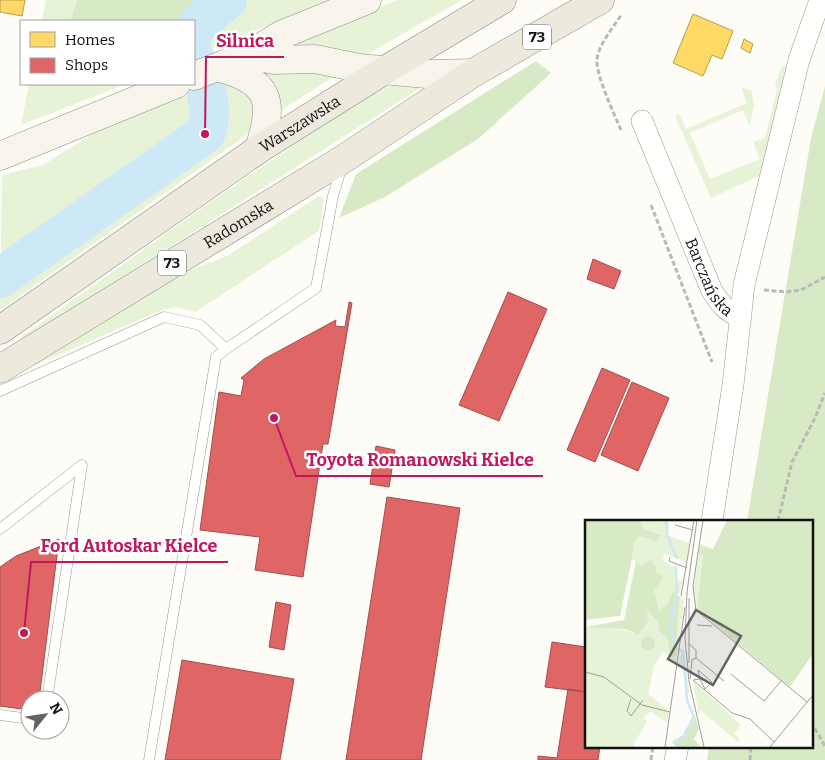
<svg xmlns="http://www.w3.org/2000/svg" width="825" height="760" viewBox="0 0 825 760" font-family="Bitter,serif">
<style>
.green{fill:#e7f3d7}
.forest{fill:#d8eac5}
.homes{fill:#ffd966;stroke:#b89d4c}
.shops{fill:#e06666;stroke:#a24c4c}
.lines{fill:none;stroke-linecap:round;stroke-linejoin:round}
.river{stroke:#cde8f7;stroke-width:40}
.lane-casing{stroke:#979795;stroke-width:11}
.street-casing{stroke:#979795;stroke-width:22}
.secondary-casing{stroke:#8e8d8b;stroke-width:29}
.primary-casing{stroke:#858482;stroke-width:29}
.path{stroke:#b9b9b8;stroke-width:3;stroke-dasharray:5 2.5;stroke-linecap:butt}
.lane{stroke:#fffffe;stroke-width:10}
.street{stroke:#fffffe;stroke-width:21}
.secondary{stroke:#f6f4eb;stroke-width:28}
.primary{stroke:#ede9dc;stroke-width:28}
.labels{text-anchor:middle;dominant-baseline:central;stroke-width:5;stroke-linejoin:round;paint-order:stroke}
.shield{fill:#fff;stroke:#585858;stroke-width:1}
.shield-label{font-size:15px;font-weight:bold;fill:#111}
.street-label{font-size:16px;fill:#111;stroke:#fff}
.inset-river{fill:none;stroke:#cde8f7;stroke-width:2.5}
.inset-road{fill:none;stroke:#9f9e9b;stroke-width:1}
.view{fill:#646362;fill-opacity:0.15;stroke:#646362;stroke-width:2.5}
.inset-edge{fill:none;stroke:#111;stroke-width:2.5}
.leader{fill:none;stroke:#c2185b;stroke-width:2}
.callout-dot{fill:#c2185b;stroke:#fff;stroke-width:2}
.callout-label{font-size:18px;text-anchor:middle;font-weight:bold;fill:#c2185b;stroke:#fff;stroke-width:5;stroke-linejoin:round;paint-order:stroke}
</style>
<rect width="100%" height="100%" fill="#fdfcf7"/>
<path class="green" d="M46,0H77L70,21H42Z
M242,0H335L222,43L194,56V34Z
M397,0H462L362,57L283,48Z
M782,66L787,67L761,175L711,198L675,116L679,114L686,129L747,103L741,87L752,91L754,105L750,126L743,110L690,133L710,179L760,159L753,142L765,138L777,89L775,84Z
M278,69L338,74L280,111C280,93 273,84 260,72Z
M225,82C252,96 262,104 248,134L0,310L2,175L43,165L94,133L183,96L188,97Z
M402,83L425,85L23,340L21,337C110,274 198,210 288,149C323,126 361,94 402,83Z
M29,84H126L21,125Z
M319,196L324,199L319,231L195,312L177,307L162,310L28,368L156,288L196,268L227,256Z"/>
<path class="forest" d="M77,0H242L194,34V21H70Z
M536,61L551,73L478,139L385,197L339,218L356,174Z
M825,86V760H707L709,746H811V521H747L811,138Z"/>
<path class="homes" d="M0,0H25L22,16L0,12Z
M693,14L733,31L722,59L712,55L703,76L673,63Z
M744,39L753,44L750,53L741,48Z"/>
<path class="shops" d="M593,259L621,271L614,289L587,279Z
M508,292L547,309L499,421L459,405Z
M349,302L352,303L328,444H323L303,577L255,570L260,537L200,530L219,392L241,396L244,380L241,378L264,359L336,320L335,326L345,327Z
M602,368L630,380L595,462L567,450Z
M632,382L669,398L638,471L601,455Z
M376,446L395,450L389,487L370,484Z
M387,497L460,508L421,760H346Z
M59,539L39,700H30L29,710L0,706V567L16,556Z
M276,602L291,605L284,650L269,647Z
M552,642L586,647V692L545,687Z
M182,660L294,679L280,760H165Z
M568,689L586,692V746H600L598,760H538V756L557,758Z"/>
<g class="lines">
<path class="river" d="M194,31L202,20L227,0
M0,278L205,134C216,107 203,82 194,56"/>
<g class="lane-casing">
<path id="lane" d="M0,391L164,317L200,325L226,349L316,288L333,196L342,166
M0,529L82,465L47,700
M0,715L30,719
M149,760L216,357L226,349"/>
</g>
<g class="street-casing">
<g id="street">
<path id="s1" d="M642,121L712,291C720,303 726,312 741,317"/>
<path d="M712,521L733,385L744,285L799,60L820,0"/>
<path d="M675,760L678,746"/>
</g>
</g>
<g class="secondary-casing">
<path id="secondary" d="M248,55L274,60L315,59L359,68L427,74L473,73
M217,67C270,81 275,100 259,149
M194,76L248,55L281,35L367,0
M0,156L176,84"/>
</g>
<g class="primary-casing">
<g id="primary">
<path id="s2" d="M0,330L259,149L385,70L502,0"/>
<path id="s3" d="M0,369L345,158L473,73L600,0"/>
</g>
</g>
<path class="path" d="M621,130C615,116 595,73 597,59C599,44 613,28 621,15
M651,205L712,362
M764,290L786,292L801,290L825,277
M778,521L792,462L815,418L825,393
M811,722L825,746
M651,760L653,746
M750,760L751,746"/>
<use href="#lane" class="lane"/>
<use href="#street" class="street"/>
<use href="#secondary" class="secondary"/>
<use href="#primary" class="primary"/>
</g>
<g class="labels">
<g class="shield">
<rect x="523" y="24.5" width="28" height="25" rx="4"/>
<rect x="158" y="250.5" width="28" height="25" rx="4"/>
</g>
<g class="shield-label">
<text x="537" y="37">73</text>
<text x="172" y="263">73</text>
</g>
<g class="street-label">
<text stroke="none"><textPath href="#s2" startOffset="364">Warszawska</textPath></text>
<text stroke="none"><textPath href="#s3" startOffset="279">Radomska</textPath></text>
<text stroke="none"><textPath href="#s1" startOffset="170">Barczańska</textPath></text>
</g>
</g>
<g transform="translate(585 520)">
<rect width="228" height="228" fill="#fdfcf7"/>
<path d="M56,0L84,2L83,16L105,23L101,42L79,33L78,41L91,48L90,60L98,61L95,72L74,90L69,70L78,59L47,38L49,23L55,16L74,14L58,8ZM115,25L128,30L117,38L112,89L109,67ZM95,77L99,81L91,142L78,131L69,147L63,174L84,191L82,203L65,191L59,198L62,202L48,225L50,227H0V107L22,106L50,113L63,104L61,89L74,103V111L82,118L85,134L91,130ZM98,127L104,169L102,179L98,148L93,145ZM108,161L156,205L149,213L155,219L153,222L115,190L114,196Z" fill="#e7f3d7"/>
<path d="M0,0H56L58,8L75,15L71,22L55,16L49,23L47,37L57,46L65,40L71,46V52L77,55L78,59L69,70L74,90L83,83L88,71L95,77L90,137L85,134L82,118L74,111V103L62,90L63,103L53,114L40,109L0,107L39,100L51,41L47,38L35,96L0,100ZM142,0H227V135L205,167L112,89L118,34L114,33L115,25L128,29ZM56 123a7 7 0 1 1 14 0a7 7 0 1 1-14 0ZM107,197L111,199L114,209L109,219L116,227H91L87,222L98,215Z" fill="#d8eac5"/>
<path class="inset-river" d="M81,0L82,14L92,39M91,46L92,84L85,91L89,92L85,103L91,128L98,131L102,180L110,200L101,210L102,214L90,222L93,227"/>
<path class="inset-road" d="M112,0L102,72L100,118L104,161L119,227M118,0L108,66L111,90L222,182M90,5L108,10M85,37L84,41L102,48M96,76L109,0M104,78V143M112,105L127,106M104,124L111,130V138L107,140L105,159M111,138L139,161M0,152L19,157L57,185L85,192M146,154L179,181L197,160M108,160L147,193L165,199L189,222M108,160L115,159L113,150L127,162L120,169L115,159M46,179L42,191L46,196L58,180M80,227L100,87M185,227L228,175"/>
<path class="view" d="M111,90L156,116L128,165L83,139Z"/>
<rect width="228" height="228" class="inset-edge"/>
</g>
<path class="leader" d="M205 134L206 57H284M274 418L296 476H543M24 633L31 562H228"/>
<g class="callout-dot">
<circle cx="205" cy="134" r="5"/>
<circle cx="274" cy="418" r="5"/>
<circle cx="24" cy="633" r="5"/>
</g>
<g class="callout-label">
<text x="245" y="47">Silnica</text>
<text x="420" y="466">Toyota Romanowski Kielce</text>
<text x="129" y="552">Ford Autoskar Kielce</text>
</g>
<rect x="20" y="20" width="175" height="65" fill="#ffffff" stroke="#a0a0a0"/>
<rect x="30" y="32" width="25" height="15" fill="#ffd966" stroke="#a0a0a0"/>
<text x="65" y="45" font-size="15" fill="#111111">Homes</text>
<rect x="30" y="58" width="25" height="15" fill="#e06666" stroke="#a0a0a0"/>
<text x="65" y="70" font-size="15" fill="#111111">Shops</text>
<g transform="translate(45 715) rotate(60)"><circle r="24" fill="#ffffff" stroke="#a0a0a0"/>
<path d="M0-4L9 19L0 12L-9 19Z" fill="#646362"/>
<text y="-8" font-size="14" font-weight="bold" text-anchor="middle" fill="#111111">N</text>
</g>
</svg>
